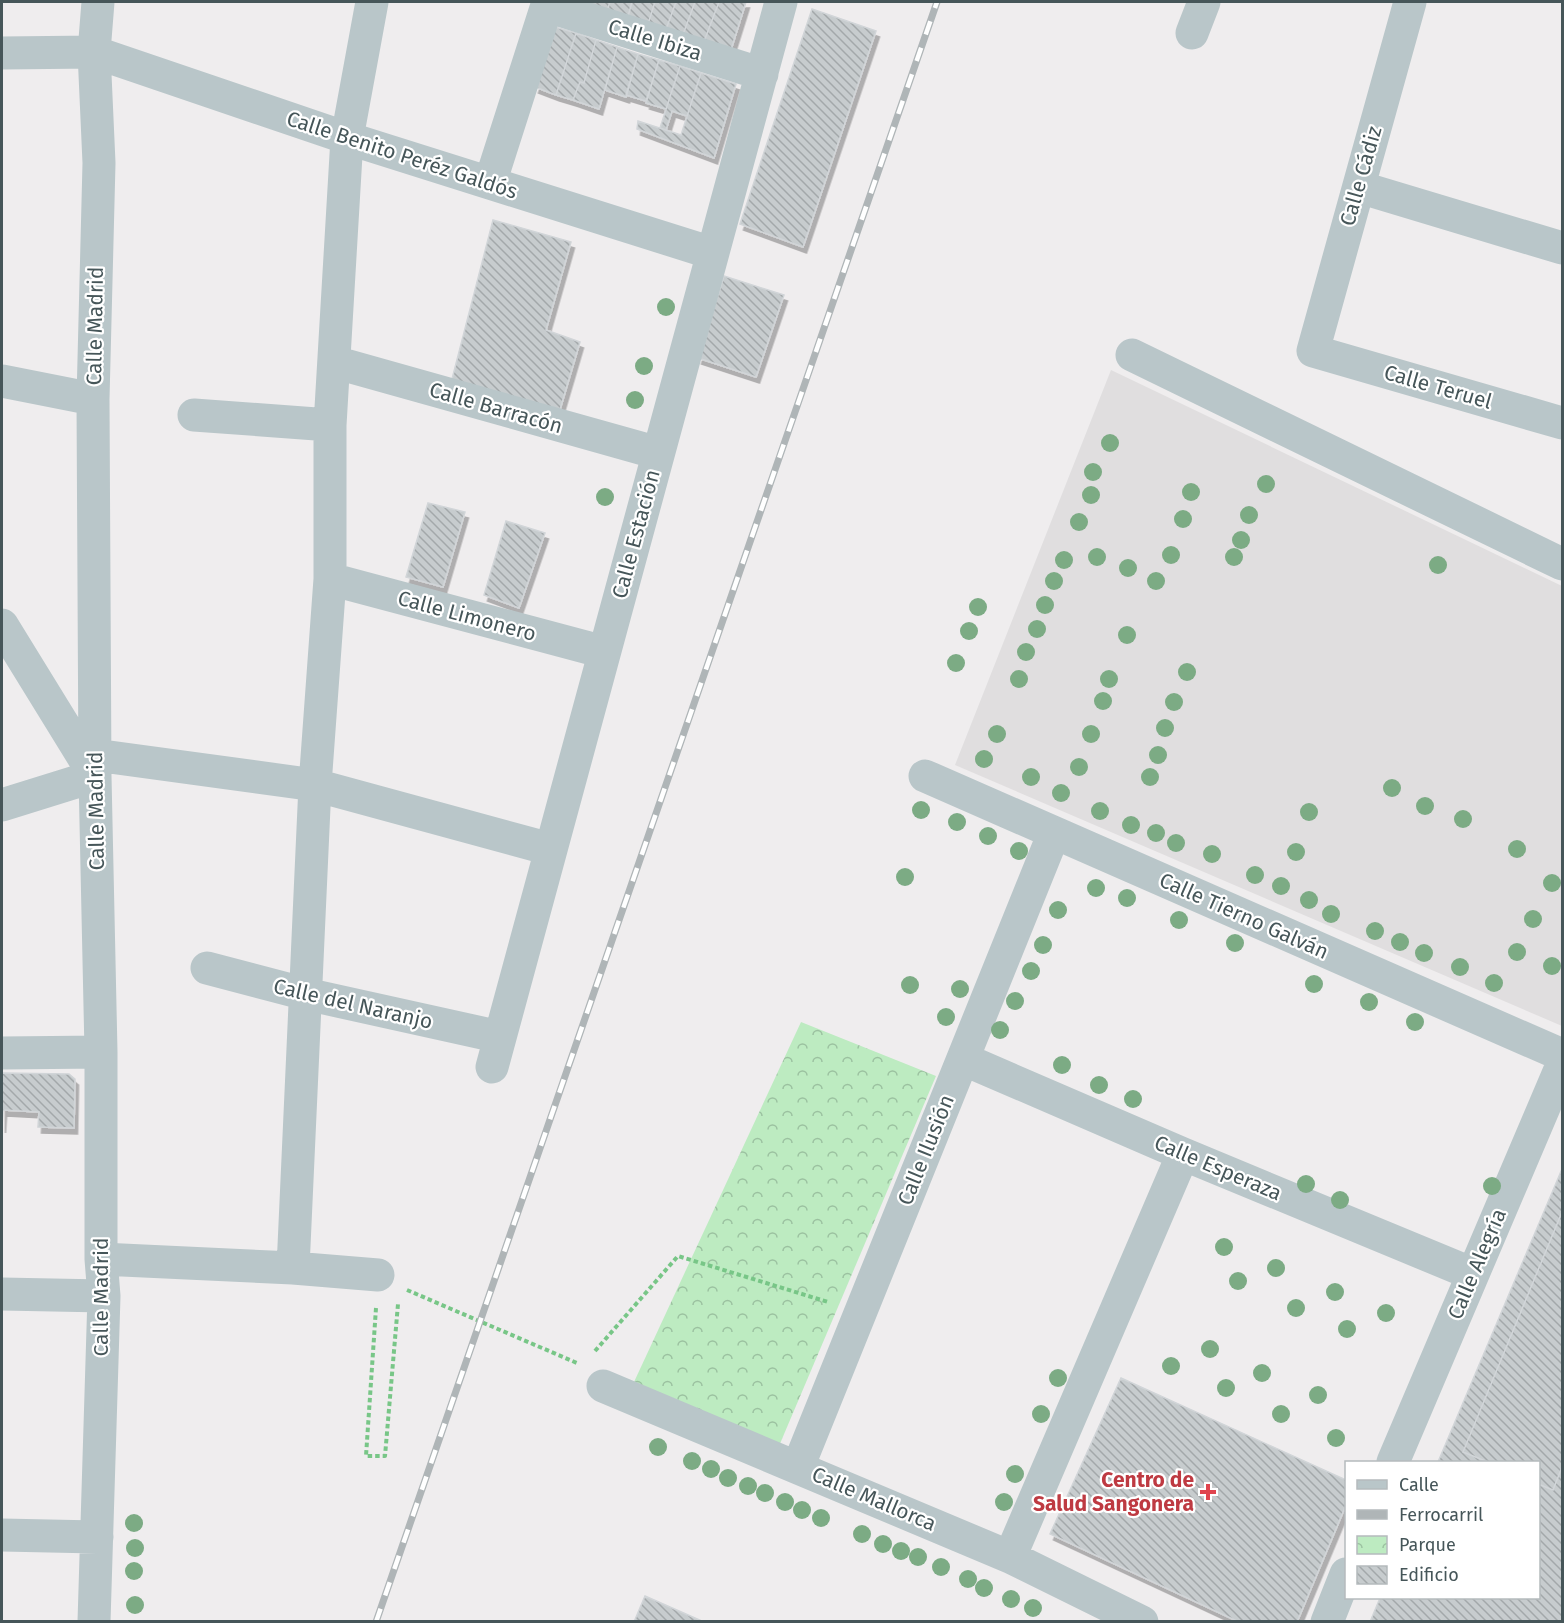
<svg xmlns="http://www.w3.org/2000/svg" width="1564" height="1623" viewBox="0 0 1564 1623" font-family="'Fira Sans',sans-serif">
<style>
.education{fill:#e0dedf}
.park{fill:url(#park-crowns)}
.building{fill:url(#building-back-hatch);stroke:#d1d5d8;stroke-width:1.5;filter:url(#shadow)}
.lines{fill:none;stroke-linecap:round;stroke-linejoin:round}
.path{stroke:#78c687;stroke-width:4;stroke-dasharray:4.5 3;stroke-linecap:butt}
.minor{stroke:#b9c6c9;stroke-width:33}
.rail-casing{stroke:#afb5b7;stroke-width:7}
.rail{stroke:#fff;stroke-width:4.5;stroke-dasharray:14;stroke-linecap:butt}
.tree{fill:#7cab84}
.health-dot{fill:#e0444e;stroke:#fff;stroke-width:2}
.labels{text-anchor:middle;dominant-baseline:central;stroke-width:4.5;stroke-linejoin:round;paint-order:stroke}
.street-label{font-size:21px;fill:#465659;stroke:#fff}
.health-label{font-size:21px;font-weight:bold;fill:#be3a42;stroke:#fff;text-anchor:end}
</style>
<defs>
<pattern id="park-crowns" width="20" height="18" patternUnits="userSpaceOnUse" patternTransform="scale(1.5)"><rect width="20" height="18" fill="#bdebc1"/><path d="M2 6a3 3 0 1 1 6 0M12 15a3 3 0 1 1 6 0" fill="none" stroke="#9bc1a0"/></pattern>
<pattern id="building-back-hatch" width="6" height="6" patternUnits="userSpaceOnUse" patternTransform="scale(1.5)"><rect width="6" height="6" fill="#c7ccce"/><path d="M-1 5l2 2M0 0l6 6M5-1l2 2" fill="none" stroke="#a3a8aa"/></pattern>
<filter id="shadow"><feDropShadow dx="3.5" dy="6" stdDeviation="0" flood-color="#0004"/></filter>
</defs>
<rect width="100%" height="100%" fill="#efedee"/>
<path class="education" d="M1111,370L1562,586V1026L955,765Z"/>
<path class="park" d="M801,1022L936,1076L779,1446L634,1382Z"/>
<path class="building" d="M586,2H610L606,14Z
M610,2H632L627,20L606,14Z
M632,2H655L647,27L627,20Z
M655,2H676L665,32L647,27Z
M676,2H695L682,37L665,32Z
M695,2H719L703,44L682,37Z
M719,2H746L730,53L703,44Z
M812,9L876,31L803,247L740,224Z
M555,27L576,33L556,95L535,87Z
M576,33L596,40L584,83L580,82L573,100L556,95Z
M596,40L617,47L599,109L573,100L580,82L584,83Z
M617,47L638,54L626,97L605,90Z
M638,54L659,60L646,101L626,95Z
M659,60L680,66L666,109L646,103Z
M680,66L701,73L687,116L672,111L666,130L660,128Z
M701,73L736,84L714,158L637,129L638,121L681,135Z
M493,220L571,242L546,330L580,342L559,413L451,383Z
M724,276L784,295L756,377L698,358Z
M428,503L465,512L443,587L406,577Z
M506,521L545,533L519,608L484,595Z
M2,1073L69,1074L75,1079L74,1128L38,1127L39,1112L3,1110L2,1127Z
M1562,1169V1212L1463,1452L1488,1462H1438Z
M1562,1212V1467L1553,1490L1538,1484V1462H1488L1463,1452Z
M1121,1378L1346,1480V1505L1297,1622H1239L1050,1534Z
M1562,1467V1622H1370L1380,1598H1538V1484L1553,1490Z
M645,1596L704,1622H634Z"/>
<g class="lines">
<path class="path" d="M407,1290L577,1363
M376,1308L366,1456H385L398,1304
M595,1351L678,1256L828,1302"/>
<path class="minor" d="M1410,2L1313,351L1562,423
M547,6L762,74
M1192,33L1204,2
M2,53L94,52L347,138L712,253
M490,183L548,2
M1359,187L1562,248
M1132,355L1562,564
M334,362L658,453
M2,381L93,399
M194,415L330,425
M330,579L604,652
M2,625L95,776L2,805
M95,755L315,785L550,849
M925,776L1562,1055
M207,968L306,994L500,1037
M2,1053L101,1052
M963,1059L1183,1154L1473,1274
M492,1067L781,2
M101,1259L293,1268L378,1275
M293,1268L315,785L330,579V425L347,138L372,2
M2,1294L104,1296
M603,1386L1010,1557L1142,1622
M1393,1462L1562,1065
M798,1467L1054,833
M2,1535L97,1537
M1010,1557L1183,1154
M94,1622L104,1296L101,1259V1052L95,776L93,399L99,163L94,52L98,2
M1327,1622L1346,1574"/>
<g class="rail-casing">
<path id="rail" d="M376,1622L937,2"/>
</g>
<use href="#rail" class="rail"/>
</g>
<g class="tree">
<circle cx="666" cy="307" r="9"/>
<circle cx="644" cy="366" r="9"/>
<circle cx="635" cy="400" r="9"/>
<circle cx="1110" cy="443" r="9"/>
<circle cx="1093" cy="472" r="9"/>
<circle cx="1266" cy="484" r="9"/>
<circle cx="1191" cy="492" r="9"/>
<circle cx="1091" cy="495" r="9"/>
<circle cx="605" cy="497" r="9"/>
<circle cx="1249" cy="515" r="9"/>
<circle cx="1183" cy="519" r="9"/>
<circle cx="1079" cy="522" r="9"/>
<circle cx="1241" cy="540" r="9"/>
<circle cx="1171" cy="555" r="9"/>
<circle cx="1097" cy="557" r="9"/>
<circle cx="1234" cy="557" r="9"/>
<circle cx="1064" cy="560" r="9"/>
<circle cx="1438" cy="565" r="9"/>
<circle cx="1128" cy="568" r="9"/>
<circle cx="1054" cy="581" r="9"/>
<circle cx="1156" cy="581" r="9"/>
<circle cx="1045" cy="605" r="9"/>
<circle cx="978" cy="607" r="9"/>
<circle cx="1037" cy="629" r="9"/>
<circle cx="969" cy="631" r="9"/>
<circle cx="1127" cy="635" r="9"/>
<circle cx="1026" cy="652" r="9"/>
<circle cx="956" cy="663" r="9"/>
<circle cx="1187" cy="672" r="9"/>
<circle cx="1019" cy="679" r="9"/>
<circle cx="1109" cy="679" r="9"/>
<circle cx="1103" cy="701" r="9"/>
<circle cx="1174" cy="702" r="9"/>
<circle cx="1165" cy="728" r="9"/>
<circle cx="997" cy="734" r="9"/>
<circle cx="1091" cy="734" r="9"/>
<circle cx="1158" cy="755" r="9"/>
<circle cx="984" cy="759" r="9"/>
<circle cx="1079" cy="767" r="9"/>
<circle cx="1031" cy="777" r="9"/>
<circle cx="1150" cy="777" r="9"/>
<circle cx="1392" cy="788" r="9"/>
<circle cx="1061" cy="793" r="9"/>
<circle cx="1425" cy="806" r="9"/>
<circle cx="921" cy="810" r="9"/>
<circle cx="1100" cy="811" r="9"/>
<circle cx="1309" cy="812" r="9"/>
<circle cx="1463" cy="819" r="9"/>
<circle cx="957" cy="822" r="9"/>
<circle cx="1131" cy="825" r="9"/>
<circle cx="1156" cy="833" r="9"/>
<circle cx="988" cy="836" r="9"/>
<circle cx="1176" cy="843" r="9"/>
<circle cx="1517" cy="849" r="9"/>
<circle cx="1019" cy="851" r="9"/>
<circle cx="1296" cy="852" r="9"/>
<circle cx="1212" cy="854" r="9"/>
<circle cx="1255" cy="875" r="9"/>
<circle cx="905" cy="877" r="9"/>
<circle cx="1552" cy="883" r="9"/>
<circle cx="1281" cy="886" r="9"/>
<circle cx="1096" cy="888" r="9"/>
<circle cx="1127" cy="898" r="9"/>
<circle cx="1309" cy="900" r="9"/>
<circle cx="1058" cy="910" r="9"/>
<circle cx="1331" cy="914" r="9"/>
<circle cx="1533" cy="919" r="9"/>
<circle cx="1179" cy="920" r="9"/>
<circle cx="1375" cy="931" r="9"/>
<circle cx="1400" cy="942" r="9"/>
<circle cx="1235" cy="943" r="9"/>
<circle cx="1043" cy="945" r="9"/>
<circle cx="1517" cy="952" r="9"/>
<circle cx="1424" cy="953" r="9"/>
<circle cx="1552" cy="966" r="9"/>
<circle cx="1460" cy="967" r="9"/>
<circle cx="1031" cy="971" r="9"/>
<circle cx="1494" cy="983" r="9"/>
<circle cx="1314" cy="984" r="9"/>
<circle cx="910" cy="985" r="9"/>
<circle cx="960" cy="989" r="9"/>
<circle cx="1015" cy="1001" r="9"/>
<circle cx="1369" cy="1002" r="9"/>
<circle cx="946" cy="1017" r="9"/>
<circle cx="1415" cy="1022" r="9"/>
<circle cx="1000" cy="1030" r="9"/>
<circle cx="1062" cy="1065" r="9"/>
<circle cx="1099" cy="1085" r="9"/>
<circle cx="1133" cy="1099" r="9"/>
<circle cx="1306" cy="1184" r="9"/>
<circle cx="1492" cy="1186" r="9"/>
<circle cx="1340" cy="1200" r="9"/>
<circle cx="1224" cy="1247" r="9"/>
<circle cx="1276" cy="1268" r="9"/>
<circle cx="1238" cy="1281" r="9"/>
<circle cx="1335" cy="1292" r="9"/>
<circle cx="1296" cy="1308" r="9"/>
<circle cx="1386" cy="1313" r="9"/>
<circle cx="1347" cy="1329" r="9"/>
<circle cx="1210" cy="1349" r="9"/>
<circle cx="1171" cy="1366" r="9"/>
<circle cx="1262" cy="1373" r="9"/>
<circle cx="1058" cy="1378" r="9"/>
<circle cx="1226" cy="1388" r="9"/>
<circle cx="1318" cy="1395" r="9"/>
<circle cx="1041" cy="1414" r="9"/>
<circle cx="1281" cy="1414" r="9"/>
<circle cx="1336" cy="1438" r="9"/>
<circle cx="658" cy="1447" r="9"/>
<circle cx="692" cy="1461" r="9"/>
<circle cx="711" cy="1469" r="9"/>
<circle cx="1015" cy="1474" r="9"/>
<circle cx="728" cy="1478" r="9"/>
<circle cx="748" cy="1486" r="9"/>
<circle cx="765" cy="1493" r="9"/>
<circle cx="785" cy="1502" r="9"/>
<circle cx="1004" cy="1502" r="9"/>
<circle cx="802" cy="1510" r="9"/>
<circle cx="821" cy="1518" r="9"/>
<circle cx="134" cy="1523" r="9"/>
<circle cx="862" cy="1534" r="9"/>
<circle cx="883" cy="1544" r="9"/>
<circle cx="135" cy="1548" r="9"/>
<circle cx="901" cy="1551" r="9"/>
<circle cx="918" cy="1557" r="9"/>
<circle cx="941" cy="1567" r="9"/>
<circle cx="134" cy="1571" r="9"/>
<circle cx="968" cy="1579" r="9"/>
<circle cx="984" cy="1588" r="9"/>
<circle cx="1011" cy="1599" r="9"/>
<circle cx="135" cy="1605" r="9"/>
<circle cx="1033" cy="1608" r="9"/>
</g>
<path class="health-dot" d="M1205 1483h6v6h6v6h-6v6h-6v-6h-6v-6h6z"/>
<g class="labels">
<g class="street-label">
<text transform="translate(655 40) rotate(17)">Calle Ibiza</text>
<text transform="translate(402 155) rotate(18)">Calle Benito Peréz Galdós</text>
<text transform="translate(1361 176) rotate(-74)">Calle Cádiz</text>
<text transform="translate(95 326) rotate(-89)">Calle Madrid</text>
<text transform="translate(1438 387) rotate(16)">Calle Teruel</text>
<text transform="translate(496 408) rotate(16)">Calle Barracón</text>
<text transform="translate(636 534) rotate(-75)">Calle Estación</text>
<text transform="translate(467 616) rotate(15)">Calle Limonero</text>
<text transform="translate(96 811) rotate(-91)">Calle Madrid</text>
<text transform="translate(1244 916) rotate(24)">Calle Tierno Galván</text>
<text transform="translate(353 1004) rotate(13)">Calle del Naranjo</text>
<text transform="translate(926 1150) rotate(-68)">Calle Ilusión</text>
<text transform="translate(1218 1168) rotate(23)">Calle Esperaza</text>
<text transform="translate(1477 1264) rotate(-67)">Calle Alegría</text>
<text transform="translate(101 1297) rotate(-90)">Calle Madrid</text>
<text transform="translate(874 1499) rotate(23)">Calle Mallorca</text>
</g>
<g class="health-label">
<text x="1194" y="1480">Centro de<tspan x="1194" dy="24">Salud Sangonera</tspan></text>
</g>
</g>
<rect width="1564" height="1623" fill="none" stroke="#465659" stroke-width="6"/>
<rect x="1345" y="1461" width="195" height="138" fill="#ffffff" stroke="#b5bbbd" stroke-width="1.5"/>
<rect x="1357" y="1480" width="30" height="9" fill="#b9c6c9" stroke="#b5bbbd" stroke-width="1.5"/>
<text x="1399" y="1491" font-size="18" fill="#465659">Calle</text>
<rect x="1357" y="1510" width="30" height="9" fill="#afb5b7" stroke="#b5bbbd" stroke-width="1.5"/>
<text x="1399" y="1521" font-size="18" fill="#465659">Ferrocarril</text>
<rect x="1357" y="1536" width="30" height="18" fill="url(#park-crowns)" stroke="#b5bbbd" stroke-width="1.5"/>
<text x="1399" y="1551" font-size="18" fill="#465659">Parque</text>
<rect x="1357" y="1566" width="30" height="18" fill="url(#building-back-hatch)" stroke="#b5bbbd" stroke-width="1.5"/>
<text x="1399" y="1581" font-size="18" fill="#465659">Edificio</text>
</svg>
